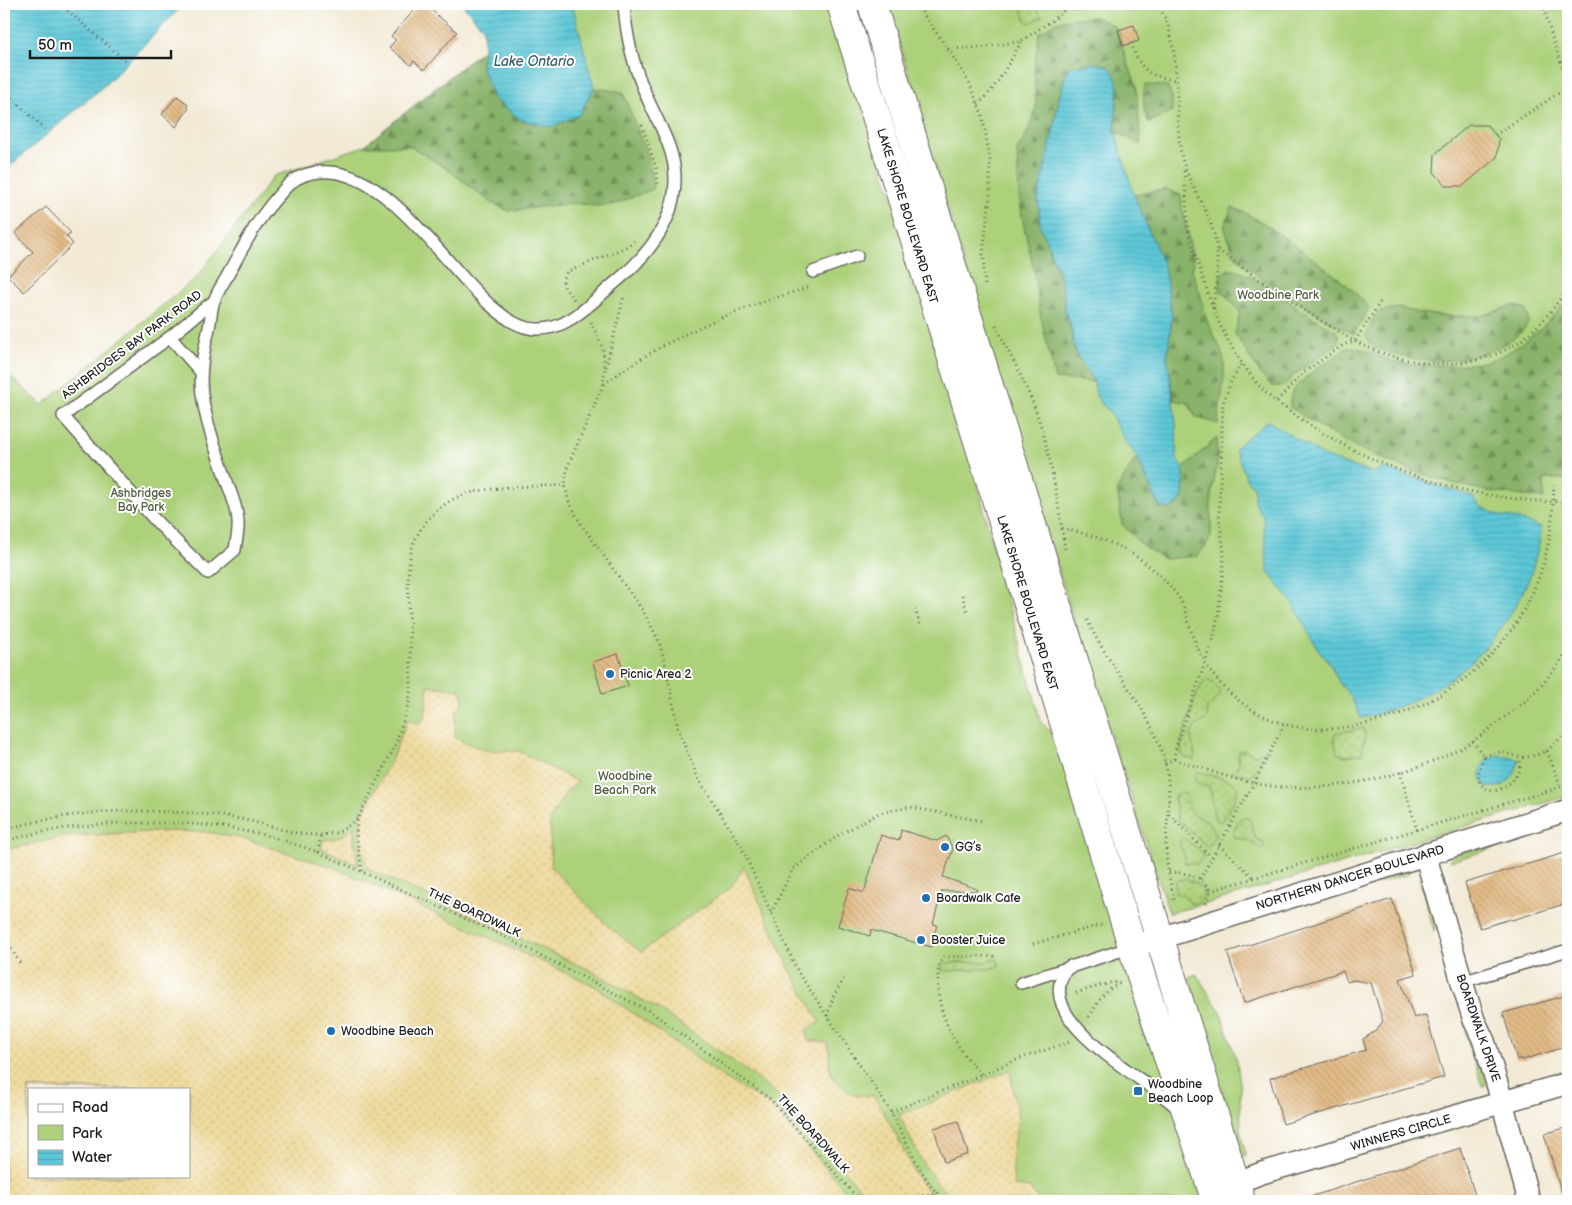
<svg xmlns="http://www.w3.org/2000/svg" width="1572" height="1205" viewBox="0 0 1572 1205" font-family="'Balsamiq Sans',sans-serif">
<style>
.green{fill:#acd17a;stroke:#64764b;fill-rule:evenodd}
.forest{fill:url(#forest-firs);stroke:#526843}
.sand{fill:url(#sand-dots);stroke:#857b5d;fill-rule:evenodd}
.garden{fill:url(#garden-dots);stroke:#64764b}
.water{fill:url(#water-rules);stroke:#3c727a}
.building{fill:url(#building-back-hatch)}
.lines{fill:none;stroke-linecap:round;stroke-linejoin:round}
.lane-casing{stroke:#67645d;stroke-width:14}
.street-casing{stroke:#67645d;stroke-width:24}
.highway-casing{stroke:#67645d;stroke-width:30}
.path{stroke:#67645d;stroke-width:3;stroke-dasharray:1 4;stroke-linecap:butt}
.lane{stroke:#fff;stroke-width:11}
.street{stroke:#fff;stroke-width:21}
.highway{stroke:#fff;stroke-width:28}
.poi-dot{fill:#1f6fb2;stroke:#fff;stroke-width:2}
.labels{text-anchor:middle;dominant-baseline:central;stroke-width:4;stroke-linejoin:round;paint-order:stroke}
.street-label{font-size:12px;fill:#1c1c1c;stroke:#fff}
.park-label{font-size:12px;fill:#4e5b3d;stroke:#fff}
.poi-label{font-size:12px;fill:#1c1c1c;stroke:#fff;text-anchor:start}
.water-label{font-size:14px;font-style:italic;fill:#366067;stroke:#fff}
</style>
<defs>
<pattern id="forest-firs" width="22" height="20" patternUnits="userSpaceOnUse" patternTransform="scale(1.25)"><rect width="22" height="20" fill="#89b36a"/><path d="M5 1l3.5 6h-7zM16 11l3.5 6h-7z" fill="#6f9156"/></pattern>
<pattern id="sand-dots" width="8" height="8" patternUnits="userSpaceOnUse" patternTransform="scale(1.25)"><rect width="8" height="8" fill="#eeda9e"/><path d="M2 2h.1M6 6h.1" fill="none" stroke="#ccba88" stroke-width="1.8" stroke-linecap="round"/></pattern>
<pattern id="garden-dots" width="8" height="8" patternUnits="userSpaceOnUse" patternTransform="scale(1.25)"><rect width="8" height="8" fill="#acd17a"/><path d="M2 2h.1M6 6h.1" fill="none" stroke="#93b369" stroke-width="1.8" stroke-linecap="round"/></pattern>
<pattern id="water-rules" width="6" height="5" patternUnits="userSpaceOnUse" patternTransform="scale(1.25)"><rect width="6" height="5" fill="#5cc7d7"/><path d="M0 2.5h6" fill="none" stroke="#4faab8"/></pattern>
<pattern id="building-back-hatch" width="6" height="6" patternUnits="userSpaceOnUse" patternTransform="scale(1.25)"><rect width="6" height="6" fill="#e2bb86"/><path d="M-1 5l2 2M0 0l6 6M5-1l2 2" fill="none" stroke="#c1a073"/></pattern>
</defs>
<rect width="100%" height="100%" fill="#fff"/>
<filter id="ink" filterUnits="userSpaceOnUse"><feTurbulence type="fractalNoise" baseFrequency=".02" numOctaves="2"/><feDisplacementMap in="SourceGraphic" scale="10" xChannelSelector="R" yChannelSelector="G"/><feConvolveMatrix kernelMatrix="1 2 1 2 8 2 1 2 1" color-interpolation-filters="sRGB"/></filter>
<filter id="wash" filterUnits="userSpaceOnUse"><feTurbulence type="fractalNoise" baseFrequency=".0096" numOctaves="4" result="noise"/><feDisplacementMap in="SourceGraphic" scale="20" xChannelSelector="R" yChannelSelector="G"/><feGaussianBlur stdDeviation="1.12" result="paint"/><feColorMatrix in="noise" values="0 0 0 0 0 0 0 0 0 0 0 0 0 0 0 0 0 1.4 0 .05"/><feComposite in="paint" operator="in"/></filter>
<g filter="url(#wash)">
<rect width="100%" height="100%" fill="#f2ead5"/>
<path class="green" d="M572,4H830L957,398L993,548L1041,722L1060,742L1206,1201H4V371L42,405L197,277L274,176L364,146L484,49L579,35ZM29,1089H189V1176H29Z
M888,4H1568V796L1212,902L1169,913L1090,672L947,208Z
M1490,844L1505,845L1451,861L1450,858L1455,855Z
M1408,870L1409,874L1354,890L1361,885Z
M1422,877L1436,922L1434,931L1419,878Z
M1196,974L1220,1011L1237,1061L1240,1084L1241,1136L1246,1155L1244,1156L1238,1147L1189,977Z
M1465,1031L1476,1048L1486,1080V1085L1482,1086Z
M1568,1069V1073L1558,1078L1523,1086L1519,1085Z"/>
<path class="forest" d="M1095,17L1112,25L1118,30L1126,59L1136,84L1141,145L1115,131L1118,85L1066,74L1059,98L1054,127L1038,197L1049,252L1059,272L1064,294L1065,311L1069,322L1075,351L1094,382L1055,379L1040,313L1034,271L1023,222L1019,195L1017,151L1028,131L1036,109L1034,70L1039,33L1056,22L1073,18Z
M484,49L481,65L579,115L594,88L623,92L649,161L653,189L615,204L597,206L574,203L509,211L490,202L446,168L410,146H364Z
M1145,85L1167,86L1172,97V111L1149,123C1143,110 1142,99 1145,85Z
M1166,189L1181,195L1182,208L1194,264L1191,270C1198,284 1202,299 1205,314C1209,330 1222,345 1224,362C1226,380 1219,405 1218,424L1196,417L1188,403L1174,400L1169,367L1167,358L1172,317L1166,279L1134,195Z
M1232,207C1264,220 1292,243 1320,264C1337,277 1356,291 1369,308L1354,334L1332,323L1268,283L1242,263L1234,253L1224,227Z
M1228,269C1250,272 1268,288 1287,301C1303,312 1320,322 1337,332L1339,339L1337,344L1294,375L1284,386H1272L1261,375L1235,334L1240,312L1220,289V276Z
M1566,302H1568V354L1564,368L1568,407V470L1566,479H1544V498C1524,496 1503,494 1483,490C1414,476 1347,448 1290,407C1290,404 1290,399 1291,395C1294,382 1336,356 1348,347C1365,348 1379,357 1395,362C1409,365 1423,365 1437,365C1452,366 1468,365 1483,362C1515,355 1545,326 1566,302Z
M1515,305L1526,310L1529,322C1526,326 1523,331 1519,334C1485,362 1430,367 1390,353C1385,351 1379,350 1375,348C1371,346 1368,340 1366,336L1375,316L1380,311L1398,308L1420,313L1444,316H1479Z
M1217,438V464L1211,499V535L1206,546L1197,556L1164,559L1142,545L1122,524L1117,489L1137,457L1159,506L1184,478L1183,468Z"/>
<path class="sand" d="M428,685L461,690L464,701L456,712L455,738L484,750L519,751L578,782L566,792L550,820L551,867L609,927L641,952L731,887L744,867L790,970L820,1022L806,1031L808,1041H817L827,1043L830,1052L829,1064L833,1079L853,1095L874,1096L893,1129L915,1174L935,1201H871L780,1097L743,1068L658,1009L592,971L368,869L361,849V815L390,763L408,719L418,724L425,718Z
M354,826V842L358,865L321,848L324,840C338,839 345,836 354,826Z
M170,831L206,832L241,838L335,868L593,985L723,1077L771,1105L854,1201H4V850L69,836ZM29,1089H189V1176H29Z
M1010,1070L1018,1118L1012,1154L1014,1186L1030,1188L1039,1201H954C925,1174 916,1149 899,1115Z"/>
<path class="garden" d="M1020,4H1033L1042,17L1030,23L1026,21Z
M1207,680L1212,681L1220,692L1218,698L1207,708V718C1203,723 1197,723 1194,728C1186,739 1198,750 1194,760L1184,757L1181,753V745C1186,731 1195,686 1207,680Z
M1364,728L1365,735L1362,754L1345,756L1337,753L1334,739L1335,733Z
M1244,750L1255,755L1267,751L1255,772L1251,776L1233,773L1239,764L1238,754L1240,751Z
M1198,772C1209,775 1233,779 1238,788L1233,803L1221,822L1215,819C1212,809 1213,797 1209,786H1202L1195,782L1194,775Z
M1181,793L1185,794L1189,810L1195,815L1209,822L1216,834L1208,847L1178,820L1174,796Z
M1246,817L1250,820L1256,839L1262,841L1265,845L1262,849L1247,840L1234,837L1232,833L1241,818Z
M1183,837L1204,854L1198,864L1185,863C1185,854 1181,849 1179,841Z
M1186,879L1199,885L1204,892L1199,903L1191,904L1185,896L1175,893V881Z
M997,959L999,966L989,969L942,971L943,963L984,962Z"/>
<path class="water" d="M4,4H188L179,9L106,84L4,171Z
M462,4H572L594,88L579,115L551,127L519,119L493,98L481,65L484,49L483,28Z
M1098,63L1108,66L1114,73L1118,85L1115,131L1134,195L1164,266L1172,317L1167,358L1169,367L1176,424L1177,459L1183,468L1184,478L1183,496L1177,505L1170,509L1159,506L1137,457L1125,441L1109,411L1101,404L1096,395L1094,382L1075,351L1070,323L1065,311L1064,294L1059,273L1040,225L1038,197L1054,127L1059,98L1066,74L1071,66Z
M1268,421L1322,455L1347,465L1374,473L1382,468L1472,496L1481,507L1500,516L1519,519L1542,528C1538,546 1535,566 1527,583C1496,654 1436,702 1361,718L1350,695L1340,684L1330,664L1318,649L1293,604L1268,571L1263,517L1254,501V488L1247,480L1235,449L1243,441Z
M1500,755L1519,760C1515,778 1504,792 1485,786C1475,771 1484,757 1500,755Z"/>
<g id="blocks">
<path class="building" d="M420,4H424L457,32L424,70L414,61L411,65L389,47L396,40L391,36Z
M1134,25L1139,41L1123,46L1118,30Z
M177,96L188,104L187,106L189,108L176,127L162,114Z
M1469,125H1487L1499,139L1497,157L1463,186H1446L1434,172L1435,154Z
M46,207L71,233L66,236L73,244L24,292L8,276L33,252L15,233Z
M618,654L628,686L602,694L593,662Z
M901,830L937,841L946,836L953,849L943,877L977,889L976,891H942L933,924L937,925L931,947L871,930L870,936L838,926L849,888L864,893L881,835L899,841Z
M1568,852V903L1512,920L1511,919L1480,928L1465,883Z
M1392,899L1416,974L1400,979L1414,1018L1426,1015L1444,1077L1283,1124L1270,1078L1366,1050L1363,1039L1377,1030L1383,1021L1371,983L1353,980L1347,982L1343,971L1244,1003L1227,952Z
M1568,995V1046L1522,1060L1521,1058L1517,1060L1503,1013Z
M958,1121L968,1154L944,1162L934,1128Z
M1568,1127V1201H1564L1544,1134Z
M1460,1148L1477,1201H1307V1198Z"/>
</g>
</g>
<g filter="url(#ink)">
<use href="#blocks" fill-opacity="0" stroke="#67645d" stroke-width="1"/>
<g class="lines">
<g class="lane-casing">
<path id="lane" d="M813,272L857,256
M215,300L170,337L63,416L155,520L208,573L235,550C236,541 239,531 238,522C238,510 232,496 228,485C218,455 206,424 202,394C199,371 204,350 209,328C211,319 211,309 214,301C218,290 225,281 230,271C244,246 255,223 274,201C279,195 284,189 289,184C301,174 316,171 330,172C391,176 446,266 490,305C504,317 518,329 538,329C569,330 595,299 617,281C648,255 676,221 675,178C675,146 655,119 644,90C632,62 626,34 624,4
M170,337L200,371
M1070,966C1068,969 1064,972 1063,975C1037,1026 1153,1081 1179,1110
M1462,982L1568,950
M1021,983L1132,947"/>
</g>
<g class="street-casing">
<path id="street" d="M1425,854L1462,982L1474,1020L1484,1041L1498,1087L1529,1201
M1132,947L1568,810
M1235,1183L1262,1173L1568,1083"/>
</g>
<g class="highway-casing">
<path id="highway" d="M841,4L993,489L1143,982L1216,1201
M872,4L898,91L1241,1201"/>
</g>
<path class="path" d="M60,4L127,62
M916,4L948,49L969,82L982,114L990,158V195L983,254L985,288
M1157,4C1183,39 1174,104 1180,147C1184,180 1206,203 1214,234C1219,251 1217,269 1216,287C1215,295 1212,305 1215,313C1224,337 1247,374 1265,392C1275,402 1287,409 1298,417C1376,471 1474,502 1568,502
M1543,4L1552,37L1568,83
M1131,43C1140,70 1148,76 1175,80
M948,49L986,47L1021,41L1053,20L1071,4
M4,91L48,132
M978,104C994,92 1011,60 1021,42
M642,125L656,168L658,184
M1495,135L1568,87
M1184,171L1188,228L1191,242L1213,308
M1218,250C1254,276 1290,302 1328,325C1339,331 1349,339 1361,344C1404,366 1463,372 1507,349C1532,336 1554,310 1568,287
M574,299C566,290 558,283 567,272L628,246L634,241
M591,322L603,349L605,368L603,385L567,468L565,485L568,499L579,521L643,611L658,639L664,658L678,728L687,752L698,778L741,846L798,972L891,1112L918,1165L930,1185L945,1201
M996,325C1010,356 1027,385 1038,417C1052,460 1058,505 1065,549
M606,367L624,296
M604,384C636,360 671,340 709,323C741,308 776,298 809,287
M1277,401L1303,373L1343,345L1355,341L1381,301
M1062,528C1074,531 1087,534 1098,538C1129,548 1161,571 1179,598C1185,607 1187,619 1191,630C1201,662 1219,688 1248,707C1284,731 1322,733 1364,724C1456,705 1528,640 1548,545C1552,526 1553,505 1554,485
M962,595L967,611
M915,609L921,628
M1087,620C1110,669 1152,710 1165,763C1172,790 1167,816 1166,843C1166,862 1170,881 1174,900
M1473,741L1484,757C1502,748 1502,753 1519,757C1527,759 1540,753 1547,751L1561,787
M1547,751L1568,731
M1484,757C1478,773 1473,785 1493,791C1510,787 1520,776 1521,758
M1174,759L1176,746L1213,640L1218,615L1223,571L1224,553L1219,518L1223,403L1231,382L1242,362
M1165,763L1174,759C1200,767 1227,778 1253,783C1321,797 1414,777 1473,741C1481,736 1489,729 1497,723C1508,714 1520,707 1530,697C1544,683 1557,667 1568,650
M1400,772L1417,830
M1169,814L1211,857
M4,830C48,817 97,810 143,811C173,812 204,813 234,818C266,822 301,841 335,833C343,831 350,824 357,819
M4,841L37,833L66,828L120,823H181L223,827L270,836L318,852L495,932L651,1012L770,1099L860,1201
M1219,845L1255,879
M318,852L321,834
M362,871L356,833L358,818L396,744L409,702L411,685C411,662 410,639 409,616C408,595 407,573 411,552C417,527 439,503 463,495C495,485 532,487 565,485
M1169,872C1186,873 1202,874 1210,891L1206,904
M1200,879L1254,783L1284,725
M1210,891L1568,785
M771,913L793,869L839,835L879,813L910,807L981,821
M4,936L20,963
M1033,944L1100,925L1102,926
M1076,993L1109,983L1120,982
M827,1016L833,997L845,976
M1089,1017C1099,1002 1102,991 1121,983
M981,1074C957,1050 936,1014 938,979C938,970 938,964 944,957L996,956
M891,1112L1019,1059L1072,1041
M893,1201L936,1193"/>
<use href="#lane" class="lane"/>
<use href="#street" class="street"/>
<use href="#highway" class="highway"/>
</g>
</g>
<g class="poi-dot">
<circle cx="610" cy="674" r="5"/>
<circle cx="945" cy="847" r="5"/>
<circle cx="926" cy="898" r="5"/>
<circle cx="921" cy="940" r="5"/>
<circle cx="331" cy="1031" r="5"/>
<rect x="1133" y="1086" width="10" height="10" rx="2.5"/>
</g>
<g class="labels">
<g class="street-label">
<text transform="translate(907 216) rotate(73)">LAKE SHORE BOULEVARD EAST</text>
<text transform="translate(132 345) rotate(-37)">ASHBRIDGES BAY PARK ROAD</text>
<text transform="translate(1027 603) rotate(73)">LAKE SHORE BOULEVARD EAST</text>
<text transform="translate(1350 878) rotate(-17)">NORTHERN DANCER BOULEVARD</text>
<text transform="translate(474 913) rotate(25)">THE BOARDWALK</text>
<text transform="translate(1478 1028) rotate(71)">BOARDWALK DRIVE</text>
<text transform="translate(1401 1133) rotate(-16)">WINNERS CIRCLE</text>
<text transform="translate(813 1134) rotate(48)">THE BOARDWALK</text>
</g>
<g class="park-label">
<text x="1278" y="295">Woodbine Park</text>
<text x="141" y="493">Ashbridges<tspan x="141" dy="14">Bay Park</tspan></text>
<text x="625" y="776">Woodbine<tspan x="625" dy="14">Beach Park</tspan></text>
</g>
<g class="poi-label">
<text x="620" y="674">Picnic Area 2</text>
<text x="955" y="847">GG’s</text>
<text x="936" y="898">Boardwalk Cafe</text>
<text x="931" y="940">Booster Juice</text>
<text x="341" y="1031">Woodbine Beach</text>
<text x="1148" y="1084">Woodbine<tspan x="1148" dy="14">Beach Loop</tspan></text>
</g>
<g class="water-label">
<text x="534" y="61">Lake Ontario</text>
</g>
</g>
<rect width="1572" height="1205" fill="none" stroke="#fff" stroke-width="20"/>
<rect x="28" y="1088" width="162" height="90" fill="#ffffff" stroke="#a4a4a4"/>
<rect x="38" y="1104" width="25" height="8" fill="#ffffff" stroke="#a4a4a4"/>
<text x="72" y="1112" font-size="15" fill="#1c1c1c">Road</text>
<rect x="38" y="1125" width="25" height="15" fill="#acd17a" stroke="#a4a4a4"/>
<text x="72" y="1138" font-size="15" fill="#1c1c1c">Park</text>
<rect x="38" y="1150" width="25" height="15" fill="url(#water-rules)" stroke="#a4a4a4"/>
<text x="72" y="1162" font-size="15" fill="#1c1c1c">Water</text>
<path d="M30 50v8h141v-8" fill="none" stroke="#1c1c1c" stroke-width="2.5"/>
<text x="38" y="50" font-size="15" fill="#1c1c1c" stroke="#ffffff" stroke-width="4" paint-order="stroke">50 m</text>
</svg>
